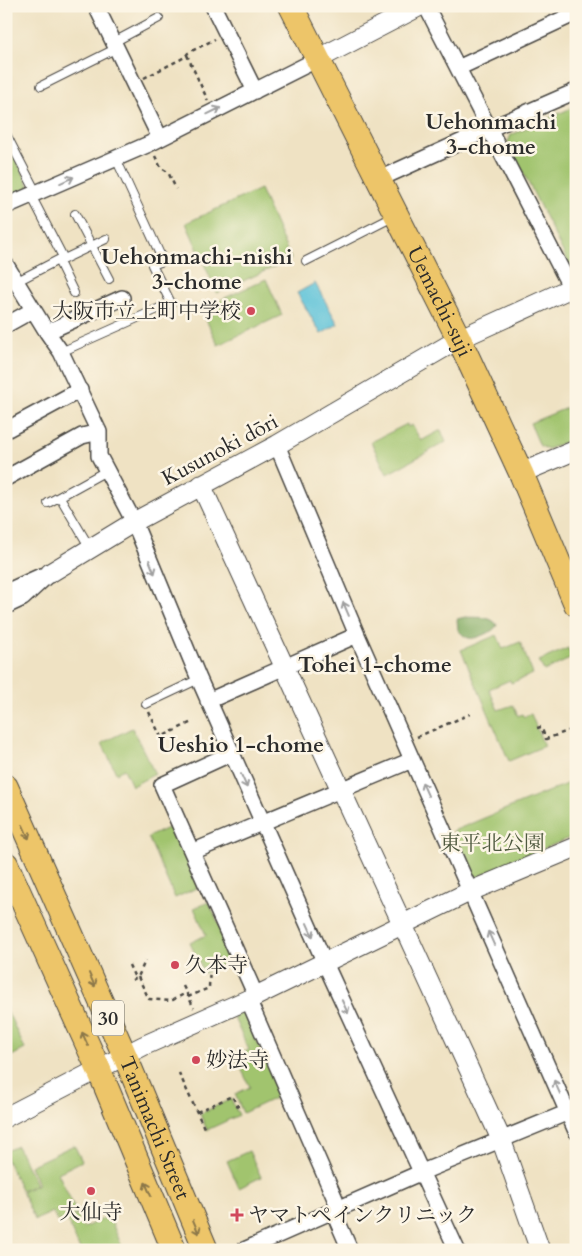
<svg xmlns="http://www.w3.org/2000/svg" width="582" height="1256" viewBox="0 0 582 1256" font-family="Cardo,'Noto Serif JP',serif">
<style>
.green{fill:#a1c46e;stroke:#66784c}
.forest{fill:#80aa61;stroke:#566a46}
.water{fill:#5bc2d9;stroke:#437682}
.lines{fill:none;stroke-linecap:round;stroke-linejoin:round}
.service-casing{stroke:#484642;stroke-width:10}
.minor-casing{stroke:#484642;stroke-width:18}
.tertiary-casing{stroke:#484642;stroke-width:21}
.primary-casing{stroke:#484642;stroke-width:26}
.path{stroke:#484642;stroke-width:2.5;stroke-dasharray:4 4;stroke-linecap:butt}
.service{stroke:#fff;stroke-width:8}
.minor{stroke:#fff;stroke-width:15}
.tertiary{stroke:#fff;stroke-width:19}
.primary{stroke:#edc569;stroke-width:24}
.oneway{stroke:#a0a0a0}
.oneway2{stroke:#8c784a}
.poi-dot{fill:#d1495b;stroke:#fcf5e5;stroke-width:2}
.labels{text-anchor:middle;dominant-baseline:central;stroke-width:5;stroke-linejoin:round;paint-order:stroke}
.shield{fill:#fcf5e5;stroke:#6a6863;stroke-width:1}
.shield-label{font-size:20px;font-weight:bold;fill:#2b2b2b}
.street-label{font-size:21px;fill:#2b2b2b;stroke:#fcf5e5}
.poi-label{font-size:21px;fill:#2b2b2b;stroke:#fcf5e5;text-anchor:start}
.park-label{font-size:21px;fill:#4e593f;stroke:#fcf5e5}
.neighbourhood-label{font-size:22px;font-weight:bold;fill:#2b2b2b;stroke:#fcf5e5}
</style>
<rect width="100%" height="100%" fill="#fcf5e5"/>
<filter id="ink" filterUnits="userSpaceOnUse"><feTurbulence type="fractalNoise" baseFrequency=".02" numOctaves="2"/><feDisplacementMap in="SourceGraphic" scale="10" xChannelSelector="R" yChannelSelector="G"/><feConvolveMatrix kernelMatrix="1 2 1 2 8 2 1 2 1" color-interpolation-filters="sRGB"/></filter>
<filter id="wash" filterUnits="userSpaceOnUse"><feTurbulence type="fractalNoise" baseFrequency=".0096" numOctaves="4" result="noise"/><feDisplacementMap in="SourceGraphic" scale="20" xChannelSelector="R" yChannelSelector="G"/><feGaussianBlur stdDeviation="1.12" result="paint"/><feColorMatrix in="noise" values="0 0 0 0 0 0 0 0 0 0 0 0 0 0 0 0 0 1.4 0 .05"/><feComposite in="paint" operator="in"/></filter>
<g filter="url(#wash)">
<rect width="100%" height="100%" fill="#efe2c3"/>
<path class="green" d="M576,106V263L569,264L508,142L511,135Z
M6,140L30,187L8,197L6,194Z
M260,189L291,259L217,293L186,223Z
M266,279L282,315L218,345L201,309Z
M576,404V438L548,449L540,446L530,423Z
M407,424L408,427L412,425L421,441L441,430L446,442L387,474L371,442Z
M497,635L503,649L520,642L533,674L511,683L510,680L489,689L498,710L513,705L518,716L522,714L524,717L531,714L544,746L509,761L461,650Z
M568,648L572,658L544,671L539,661Z
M132,728L155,774L132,786L124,769L116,773L102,743Z
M576,780V835L478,877L473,876L453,831Z
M174,825L201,886L175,898L148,837Z
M209,902L234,959L204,973L190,943L206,935L194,908Z
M6,1008L25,1049L6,1059Z
M243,1012L281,1095L243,1113L235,1094L250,1087L235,1056L249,1050L233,1016Z
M231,1099L239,1115L207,1130L200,1114Z
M74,1145L82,1161L58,1173L77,1213L58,1222L53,1212L35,1220L22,1192L38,1184L30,1166Z
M17,1146L36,1184L22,1191L6,1159V1151Z
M249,1151L261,1177L239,1188L227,1161Z
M77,1215L83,1228L109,1216L123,1249L80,1250L67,1220Z"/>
<path class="forest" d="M465,617C476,618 491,615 497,625C494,631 489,632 483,635C471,640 467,640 458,630L457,619Z"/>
<path class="water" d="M315,283L338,324L321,334L297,293Z"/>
</g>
<g filter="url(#ink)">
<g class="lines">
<g class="service-casing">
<path id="service" d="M114,42L159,18
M41,86L117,48
M6,134L37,194
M75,214L109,279
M64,259L106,239
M58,260L74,293
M306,261L393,217
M6,287L58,260L64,259L34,201
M61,352L171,303L152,265L163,261L118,163
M60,497L90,548
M48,503L106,471
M146,704L199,679"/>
</g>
<g class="minor-casing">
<path id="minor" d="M96,6L160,138
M213,6L255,91
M426,6L576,298
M458,68L576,13
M379,179L489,129L576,91
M6,206L149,144L318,59
M6,265L47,332L61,352L99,432V456L134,522L199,679L325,963L457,1250
M6,325L33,310
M47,332L122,298
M6,430L80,390
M277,445L357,635L576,1131
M6,478L82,436L99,432
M6,592L41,576
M6,606L23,598L50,573
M208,701L357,635
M232,753L162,785L256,996
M192,852L412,760
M248,999L339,1208
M333,1211L350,1250
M244,1250L422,1172L576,1109"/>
</g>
<g class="tertiary-casing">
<path id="tertiary" d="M318,59L420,6
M521,473L576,450
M201,485L501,1139L540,1250
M50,573L134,522L277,445L459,339L571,288L576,283
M6,1117L143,1046L256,996L471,891L576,847"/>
</g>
<g class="primary-casing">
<g id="primary">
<path id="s1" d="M291,6L459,339L521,473L576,604"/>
<path id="s2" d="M6,787L125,1056L206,1250"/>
<path d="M6,864L99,1070L174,1250"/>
</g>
</g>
<path class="path" d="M187,55L208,101
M144,78L185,57L188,53L215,39
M155,156L161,168L168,172L176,189
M149,712L161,737L192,722
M537,728L541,727L546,739L576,728
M417,737L470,714
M129,965L135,978
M138,977L149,999L171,1001L186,993
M132,980L138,977L145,961
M183,986L194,1008
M188,997L209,988L210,963L222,954
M179,1073L205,1130
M197,1112L232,1096L240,1110"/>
<use href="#service" class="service"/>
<use href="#minor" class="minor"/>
<use href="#tertiary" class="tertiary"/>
<use href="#primary" class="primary"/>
</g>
<defs><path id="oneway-shaft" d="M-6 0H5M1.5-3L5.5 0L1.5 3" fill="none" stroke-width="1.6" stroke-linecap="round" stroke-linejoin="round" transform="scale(1.25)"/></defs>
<g class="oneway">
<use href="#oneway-shaft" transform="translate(214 111) rotate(-26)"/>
<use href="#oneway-shaft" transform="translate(67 180) rotate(-24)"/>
<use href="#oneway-shaft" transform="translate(152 567) rotate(68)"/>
<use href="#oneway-shaft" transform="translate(346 609) rotate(-113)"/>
<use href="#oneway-shaft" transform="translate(244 781) rotate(66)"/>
<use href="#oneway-shaft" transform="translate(425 789) rotate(-114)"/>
<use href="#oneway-shaft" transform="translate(310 930) rotate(66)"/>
<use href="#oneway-shaft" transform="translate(491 938) rotate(-114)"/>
<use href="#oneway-shaft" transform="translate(345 1007) rotate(65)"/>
<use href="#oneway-shaft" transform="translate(557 1087) rotate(-114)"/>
</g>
<g class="oneway2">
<use href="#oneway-shaft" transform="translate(26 832) rotate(66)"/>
<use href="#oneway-shaft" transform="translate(92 980) rotate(66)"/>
<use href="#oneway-shaft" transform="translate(85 1039) rotate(-114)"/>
<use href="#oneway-shaft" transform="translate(148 1189) rotate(-113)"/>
<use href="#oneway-shaft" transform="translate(196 1227) rotate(67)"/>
</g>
</g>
<g class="poi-dot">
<circle cx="251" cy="311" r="5"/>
<circle cx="175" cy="965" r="5"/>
<circle cx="196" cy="1060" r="5"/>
<circle cx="91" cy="1191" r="5"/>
<path d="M234.5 1207.5h5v5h5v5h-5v5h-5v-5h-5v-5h5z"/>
</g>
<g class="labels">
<rect class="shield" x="92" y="1000.5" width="32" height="35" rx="4"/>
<g class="shield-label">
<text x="108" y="1018">30</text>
</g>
<g class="street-label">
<text stroke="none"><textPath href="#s1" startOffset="331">Uemachi-suji</textPath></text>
<text transform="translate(220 450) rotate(-28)">Kusunoki dōri</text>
<text stroke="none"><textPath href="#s2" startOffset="372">Tanimachi Street</textPath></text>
</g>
<g class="poi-label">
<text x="241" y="311" text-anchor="end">大阪市立上町中学校</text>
<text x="185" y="965">久本寺</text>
<text x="206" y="1060">妙法寺</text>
<text x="91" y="1212" text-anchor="middle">大仙寺</text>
<text x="248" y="1215">ヤマトペインクリニック</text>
</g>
<g class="park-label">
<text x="492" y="843">東平北公園</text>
</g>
<g class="neighbourhood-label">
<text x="491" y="122">Uehonmachi<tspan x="491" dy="25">3-chome</tspan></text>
<text x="197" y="257">Uehonmachi-nishi<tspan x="197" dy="25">3-chome</tspan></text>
<text x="375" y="665">Tohei 1-chome</text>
<text x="241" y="745">Ueshio 1-chome</text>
</g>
</g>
<rect width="582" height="1256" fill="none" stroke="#fcf5e5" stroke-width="25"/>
</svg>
